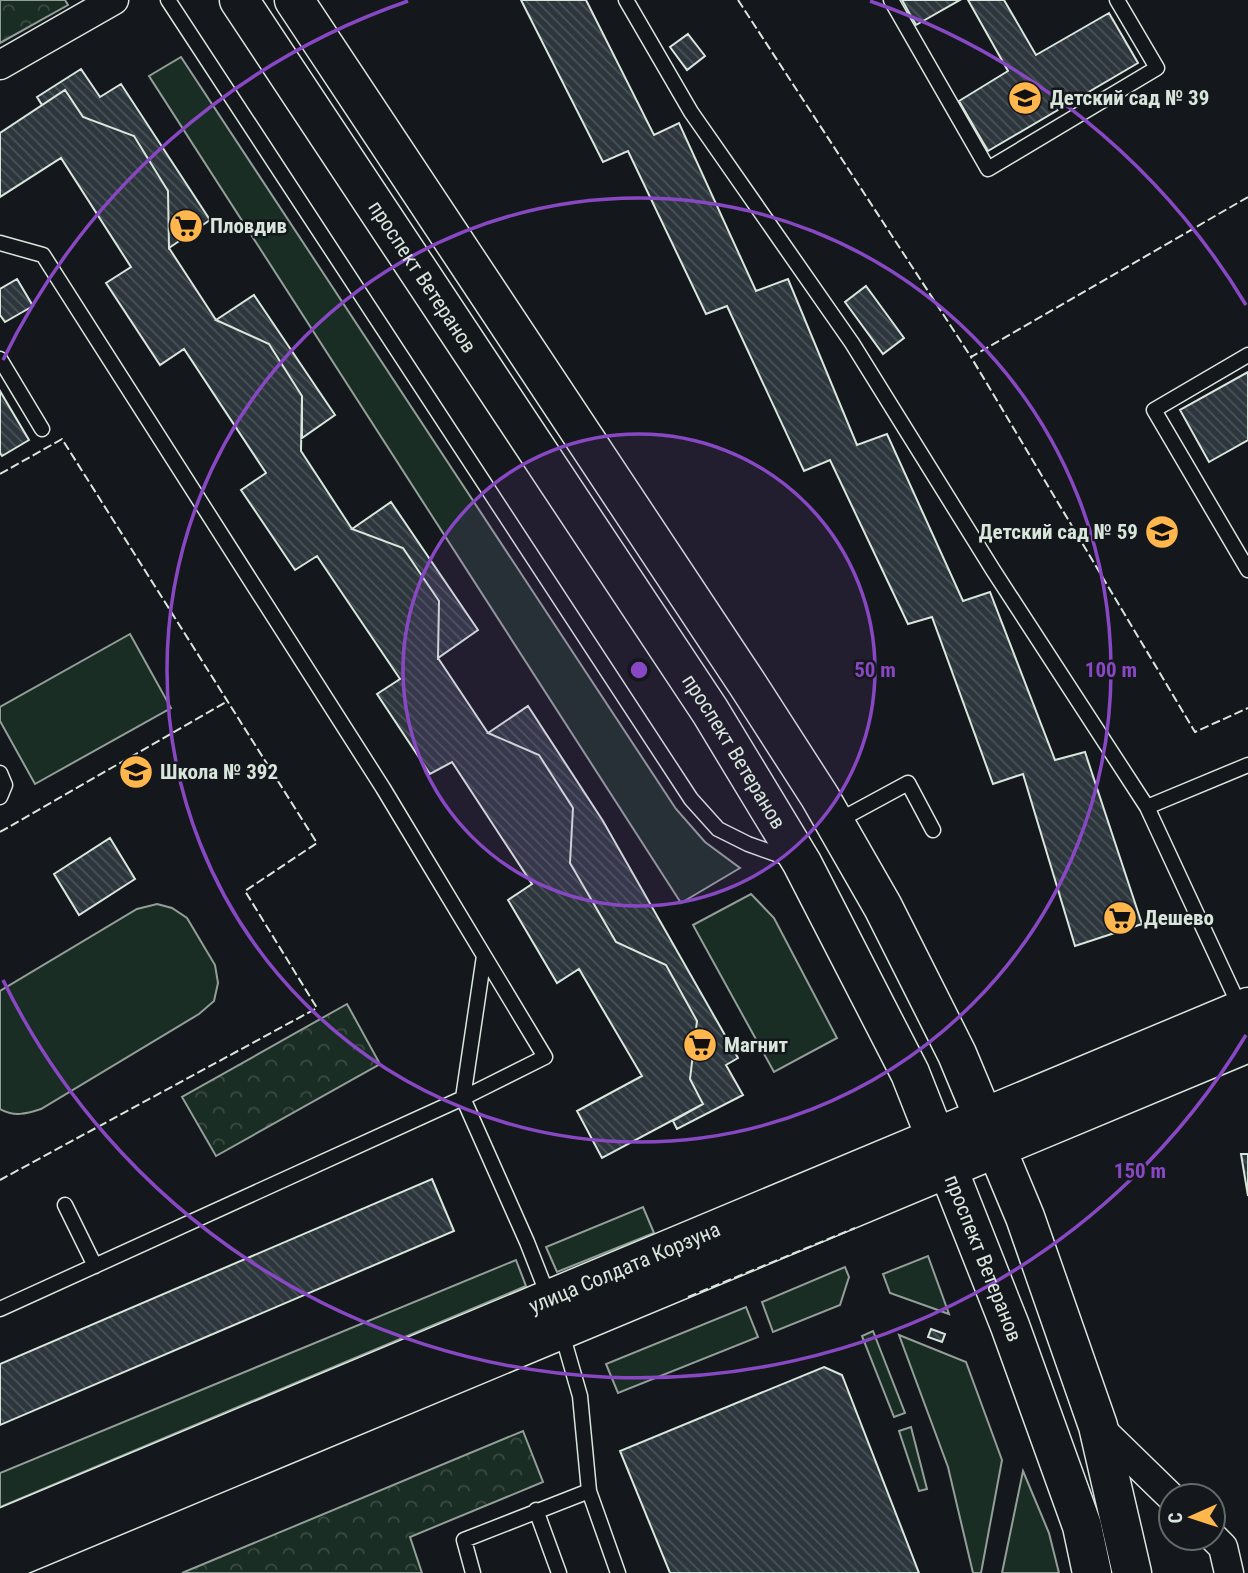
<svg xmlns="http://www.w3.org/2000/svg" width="1248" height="1573" viewBox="0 0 1248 1573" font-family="'Roboto Condensed',sans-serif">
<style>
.grass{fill:#1a2d24;stroke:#939e99;stroke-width:2}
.forest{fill:url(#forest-crowns);stroke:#939e99;stroke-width:2}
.building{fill:url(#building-back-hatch);stroke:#d8e6dc;stroke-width:2}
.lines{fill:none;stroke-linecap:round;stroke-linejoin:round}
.lane-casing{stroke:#d8e6dc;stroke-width:17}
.street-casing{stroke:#d8e6dc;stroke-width:31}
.secondary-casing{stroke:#d8e6dc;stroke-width:41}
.lane{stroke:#14181c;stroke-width:14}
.street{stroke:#14181c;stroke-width:28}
.secondary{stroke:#14181c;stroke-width:38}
.fence{stroke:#d8e6dc;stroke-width:2;stroke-dasharray:9 3.5;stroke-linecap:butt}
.ring{fill:none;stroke:#8948c3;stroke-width:3.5}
.labels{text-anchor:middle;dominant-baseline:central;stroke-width:5;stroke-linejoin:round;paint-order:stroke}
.poi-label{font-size:21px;font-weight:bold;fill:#d8e6dc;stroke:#14181c;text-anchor:start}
.street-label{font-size:21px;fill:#d8e6dc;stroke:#14181c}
.centre{fill:#8948c3;stroke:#14181c;stroke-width:3.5}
.ring-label{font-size:21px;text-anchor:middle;font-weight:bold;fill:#8948c3;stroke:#14181c;stroke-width:5;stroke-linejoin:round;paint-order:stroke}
</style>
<defs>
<pattern id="forest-crowns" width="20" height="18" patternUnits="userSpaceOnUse" patternTransform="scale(1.75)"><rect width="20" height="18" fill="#1a2d24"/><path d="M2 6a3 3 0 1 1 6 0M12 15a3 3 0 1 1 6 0" fill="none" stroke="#3b4b43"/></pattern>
<pattern id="building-back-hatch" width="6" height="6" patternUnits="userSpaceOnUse" patternTransform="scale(1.75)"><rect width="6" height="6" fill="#2c363c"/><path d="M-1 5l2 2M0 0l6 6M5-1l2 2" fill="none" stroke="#4a5358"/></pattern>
</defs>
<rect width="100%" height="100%" fill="#14181c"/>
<path class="grass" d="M181,57L676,809L705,842L740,868L681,903L149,76Z
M130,634L171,708L35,784L0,721V707Z
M751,894L774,918L837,1038L774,1072L693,925Z
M157,904L172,908L187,918L215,965L218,983L214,1001L199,1014L41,1109C26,1114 14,1117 0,1109V991L137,909Z
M643,1207L654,1233L557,1272L546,1247Z
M928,1256L949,1314L890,1293L883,1274Z
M516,1260L526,1286L0,1507V1473Z
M845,1267L849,1277L840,1305L773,1332L762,1302Z
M746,1307L758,1337L618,1393L606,1364Z
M873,1331L905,1413L894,1417L862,1336Z
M899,1335L966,1362L1002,1460L981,1573H973L948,1467Z
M911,1427L927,1489L919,1491L899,1431Z
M1023,1471L1049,1533L1059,1573H1002Z"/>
<path class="forest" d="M0,0H65L68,5L0,43Z
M347,1004L380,1064L216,1156L182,1097Z
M523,1431L543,1482L410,1537L422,1573H182Z"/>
<path class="building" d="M521,0H586L654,135L679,123L756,291L788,279L857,445L887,434L963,601L990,592L1055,760L1085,752L1142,924L1075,946L1023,774L993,784L932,617L908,624L830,460L804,471L727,306L706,314L628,151L603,162Z
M902,0H960L916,25Z
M968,0H1004L1036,55L1109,13L1138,63L988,151L959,101L1008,71Z
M688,34L705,56L687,70L670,47Z
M81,69L100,97L121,84L210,220L169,248L168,191L134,136L83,117L65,90L42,105L37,97Z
M65,90L83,117L134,136L168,191L169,248L216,320L269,344L302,396L301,451L352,529L403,548L439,601L438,658L488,733L539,755L573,808L570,863L616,942L666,965L697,1021L690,1079L703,1104L602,1158L577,1111L642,1076L579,969L557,983L508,900L532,884L452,762L430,774L377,694L400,679L317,556L295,570L241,490L266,473L184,349L160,365L106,283L131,267L61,158L0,197V133Z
M17,279L33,306L5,322L0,315V289Z
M866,286L904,338L883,354L845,302Z
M254,295L335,415L302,438V396L269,344L216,320Z
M1248,372V440L1209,462L1180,410Z
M0,391L29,440L2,456L0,453Z
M391,502L478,630L438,658L439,601L403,548L352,529Z
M528,706L603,821L738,1058L726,1065L743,1095L677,1129L673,1121L703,1104L690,1079L697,1021L666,965L616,942L570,863L573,808L539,755L488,733Z
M110,838L135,879L79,915L54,874Z
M1241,1154H1248V1196Z
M432,1179L454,1231L0,1425V1364Z
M931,1329L945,1334L942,1342L928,1337Z
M824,1367L842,1375L919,1573H670L620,1451Z"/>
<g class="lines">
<g class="lane-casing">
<path id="lane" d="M168,0L691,799L718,829L748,844L790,859
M626,0L691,112L852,343L993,570L1147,807L1240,1007
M891,0L988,169L1157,68L1117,0
M0,243L43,255L383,788L545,1057L463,1098L527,1242L549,1298
M1248,355L1154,410L1248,570
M0,359L42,429
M0,773L5,785L0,797
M1147,807L1248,765
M836,822L908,783L933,830
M65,1205L95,1266
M0,1309L463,1098L484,956
M561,1330L580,1396L589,1491L618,1573
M536,1510L559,1573
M473,1573L464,1540L589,1491"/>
</g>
<g class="street-casing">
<path id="street" d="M0,65L114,0
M1098,1426L1171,1497
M1213,1537L1223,1547L1229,1573"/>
</g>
<g class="secondary-casing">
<g id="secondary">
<path id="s1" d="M239,0L710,711L802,863L910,1073L1010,1326L1082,1526L1092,1573"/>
<path d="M294,0L748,685L820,797L883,907L957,1054L1025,1217L1098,1426L1132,1573"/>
<path id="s2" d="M0,1529L1248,1007"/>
<path d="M0,1564L1248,1043"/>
</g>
</g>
<use href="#lane" class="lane"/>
<use href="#street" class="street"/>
<use href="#secondary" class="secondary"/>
<path class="fence" d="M738,0L971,357L972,356
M1248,197L971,357L1195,732L1248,708
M0,474L62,439L317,843L245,891L317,1008L0,1180
M0,832L228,701
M688,1297L855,1228"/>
</g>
<circle cx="639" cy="670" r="236" fill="#8948c3" fill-opacity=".12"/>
<g class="ring">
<circle cx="639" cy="670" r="236"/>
<circle cx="639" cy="670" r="472"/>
<path d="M1246 1035A708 708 0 0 1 3 980M3 360A708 708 0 0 1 408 1M870 1A708 708 0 0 1 1246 305"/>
</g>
<defs>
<g id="school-disc" transform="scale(1.75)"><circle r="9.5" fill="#ffb74d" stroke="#14181c"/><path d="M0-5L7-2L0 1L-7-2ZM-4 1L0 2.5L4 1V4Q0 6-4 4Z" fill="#111"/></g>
<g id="supermarket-disc" transform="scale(1.75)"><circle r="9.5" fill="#ffb74d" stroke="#14181c"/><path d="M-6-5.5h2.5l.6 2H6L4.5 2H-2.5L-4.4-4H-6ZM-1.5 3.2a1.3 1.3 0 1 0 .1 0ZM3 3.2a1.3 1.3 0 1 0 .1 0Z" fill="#111"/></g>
</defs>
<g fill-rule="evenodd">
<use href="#school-disc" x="1025" y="98"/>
<use href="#supermarket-disc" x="186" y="226"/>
<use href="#school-disc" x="1162" y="532"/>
<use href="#school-disc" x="136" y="772"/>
<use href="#supermarket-disc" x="1120" y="918"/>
<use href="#supermarket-disc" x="700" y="1045"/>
</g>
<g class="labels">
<g class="poi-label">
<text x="1050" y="98">Детский сад № 39</text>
<text x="210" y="226">Пловдив</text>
<text x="1138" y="532" text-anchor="end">Детский сад № 59</text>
<text x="160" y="772">Школа № 392</text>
<text x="1144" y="918">Дешево</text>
<text x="724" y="1045">Магнит</text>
</g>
<g class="street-label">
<text stroke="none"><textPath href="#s1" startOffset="332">проспект Ветеранов</textPath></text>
<text stroke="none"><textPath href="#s1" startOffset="900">проспект Ветеранов</textPath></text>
<text stroke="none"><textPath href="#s1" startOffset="1466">проспект Ветеранов</textPath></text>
<text stroke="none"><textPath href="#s2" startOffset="677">улица Солдата Корзуна</textPath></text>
</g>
</g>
<circle cx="639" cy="670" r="10" class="centre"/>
<g class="ring-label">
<text x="875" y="677">50 m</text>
<text x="1111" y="677">100 m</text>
<text x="1140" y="1178">150 m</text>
</g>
<g transform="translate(1192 1517) rotate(267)"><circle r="33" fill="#14181c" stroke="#626a69" stroke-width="2"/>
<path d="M0-5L12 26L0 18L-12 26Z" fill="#ffb74d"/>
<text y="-10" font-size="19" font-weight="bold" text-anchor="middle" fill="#d8e6dc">С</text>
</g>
</svg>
